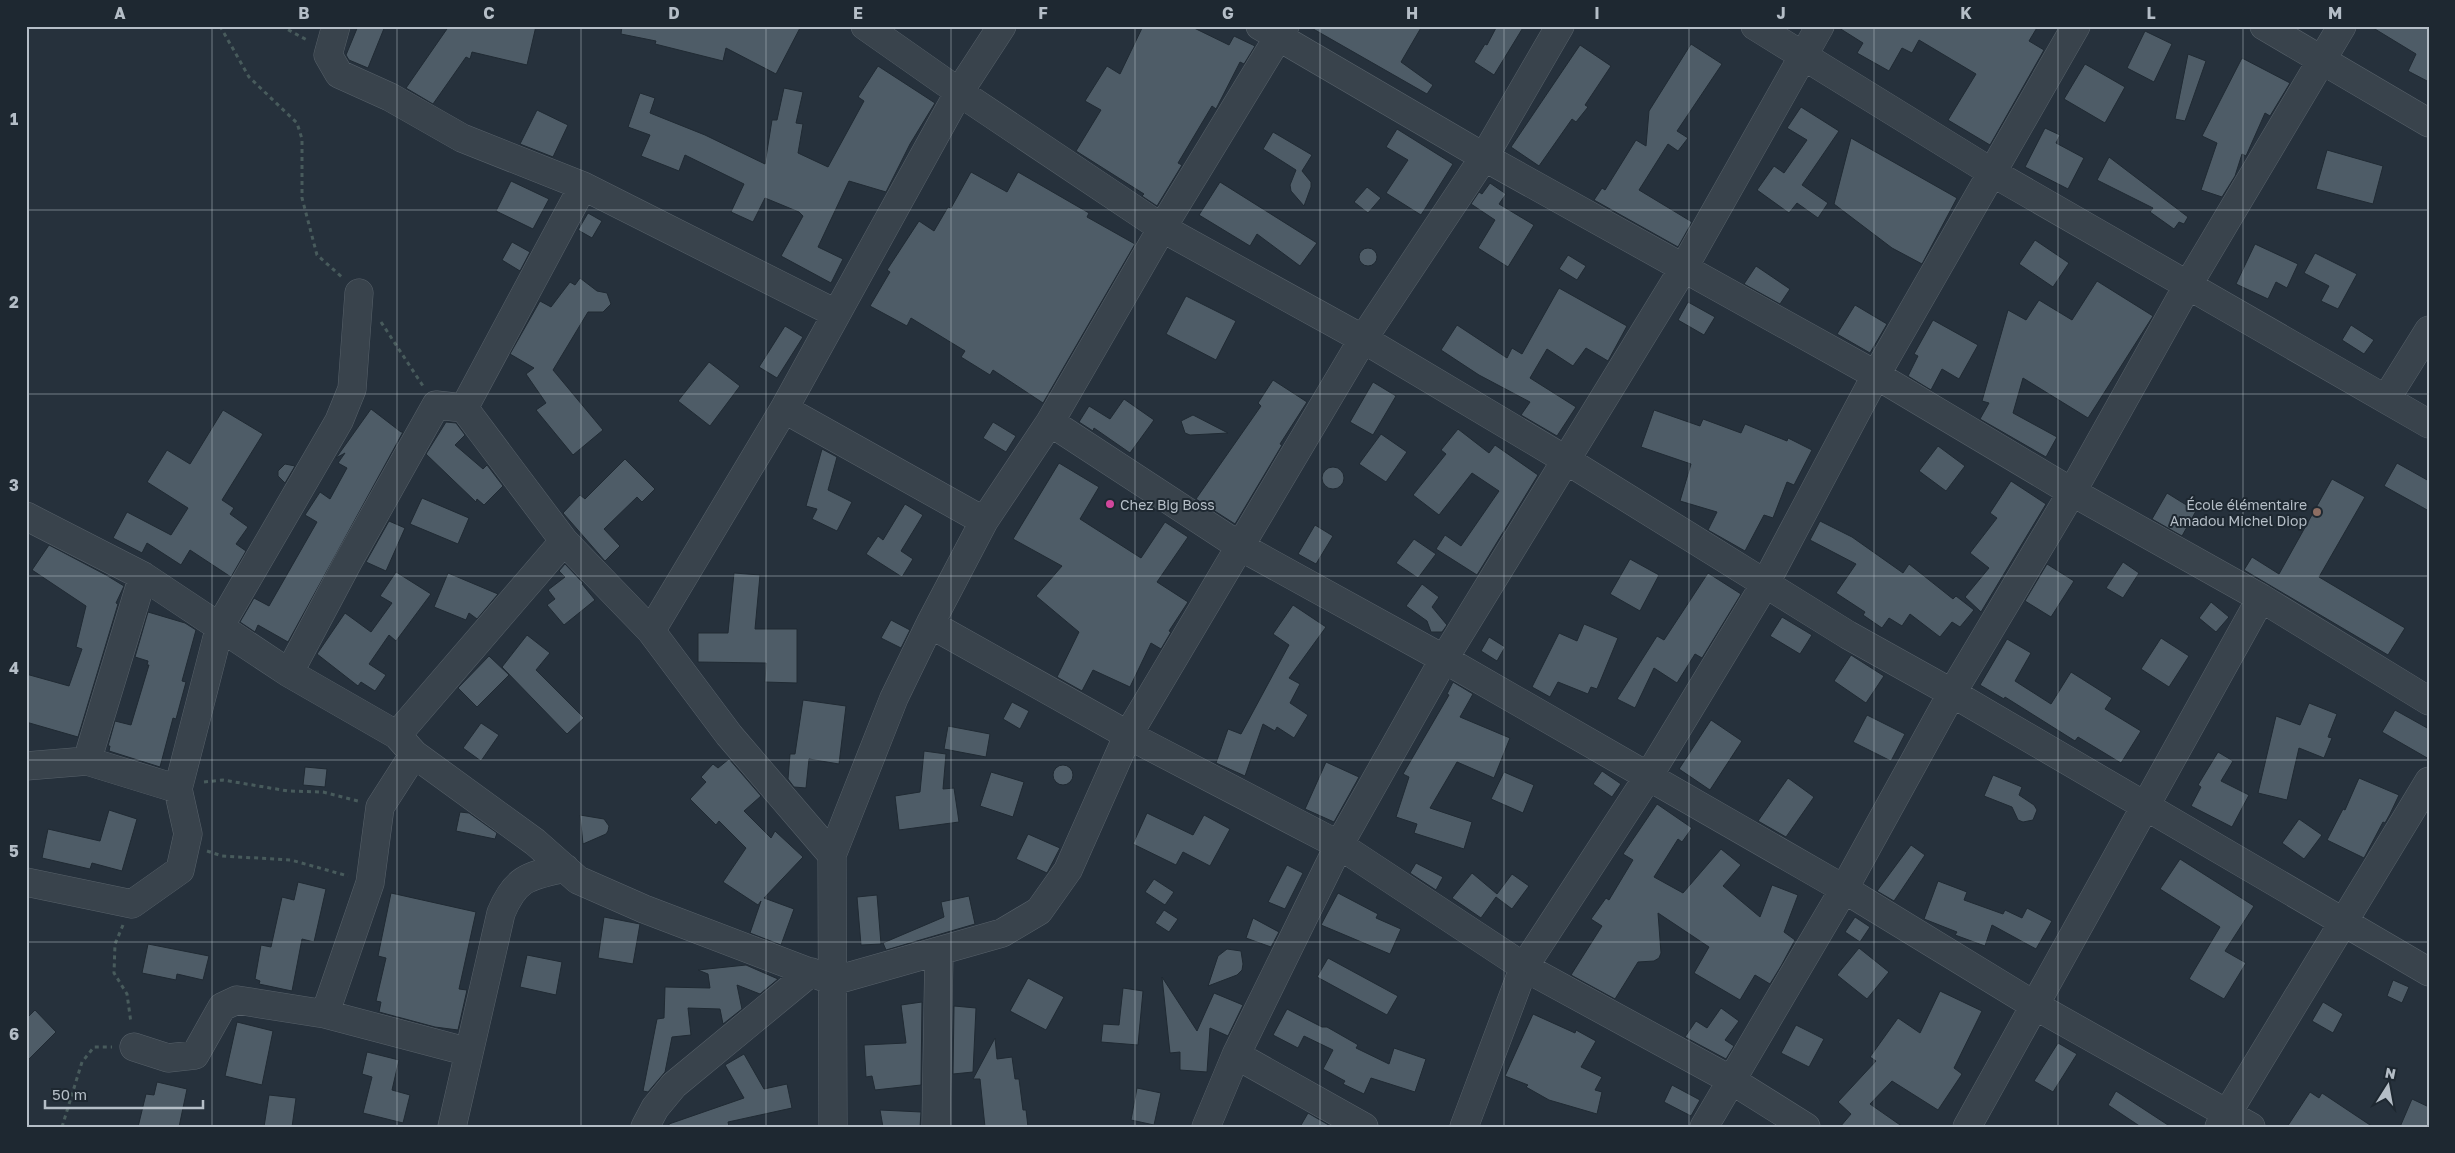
<svg xmlns="http://www.w3.org/2000/svg" width="2455" height="1153" viewBox="0 0 2455 1153" font-family="'Golos Text',sans-serif">
<style>
.building{fill:#4e5c67;stroke:#202a33}
.lines{fill:none;stroke-linecap:round;stroke-linejoin:round}
.minor-casing{stroke:#57616a;stroke-width:29}
.path{stroke:#485b5c;stroke-width:3;stroke-dasharray:4 4;stroke-linecap:butt}
.minor{stroke:#39434c;stroke-width:28}
.grid{fill:none;stroke:#b5bec7;stroke-width:1;stroke-opacity:0.55}
.hotel-dot{fill:#d1479c;stroke:#1e2831;stroke-width:2}
.education-dot{fill:#8d6e63;stroke:#1e2831;stroke-width:2}
.labels{text-anchor:middle;dominant-baseline:central;stroke-width:4;stroke-linejoin:round;paint-order:stroke}
.poi-label{font-size:14px;fill:#b5bec7;stroke:#1e2831;text-anchor:start}
.neatline{fill:none;stroke:#b5bec7;stroke-width:2}
.grid-label{font-size:16px;text-anchor:middle;font-weight:bold;fill:#b5bec7}
</style>
<rect width="100%" height="100%" fill="#26313c"/>
<path class="building" d="M358,26H385L368,68L349,60L346,55Z
M449,26H536L527,65L472,52L470,59L466,57L433,104L406,88Z
M622,26H801L776,74L726,48L723,61L655,44L656,41L621,34Z
M1143,26H1190L1229,45L1234,36L1255,46L1244,64L1240,62L1216,109L1212,106L1178,163L1182,165L1157,206L1142,196L1144,194L1076,151L1101,110L1085,101L1107,66L1120,74Z
M1308,26H1422L1401,62L1433,85L1427,94Z
M1497,26H1524L1494,75L1474,62L1485,44L1487,45Z
M1836,26H2038L2029,41L2044,50L1990,145L1948,120L1976,74L1919,40L1912,53L1902,48L1889,71L1857,53L1863,43Z
M2370,26H2429V82L2408,71L2416,54Z
M2145,31L2172,44L2154,82L2127,68Z
M1691,44L1722,64L1677,131L1688,138L1678,151L1668,144L1639,190L1692,222L1678,247L1594,200L1602,188L1605,190L1636,140L1646,146L1649,111Z
M1580,45L1611,66L1585,105L1588,107L1576,122L1572,119L1539,166L1511,147Z
M2188,54L2206,61L2185,121L2175,119Z
M2242,58L2290,83L2270,116L2265,113L2246,156L2242,154L2235,176L2222,197L2201,190L2217,143L2202,136Z
M2085,64L2125,87L2105,123L2064,99Z
M878,66L935,103L910,144L886,192L849,181L818,247L843,259L831,283L781,256L803,216L799,212L765,198L753,222L731,212L744,184L685,155L679,171L641,156L650,135L628,127L640,93L655,98L650,113L705,135L765,164L772,120H777L784,88L803,92L796,123L803,124L798,153L828,167L864,101L858,97Z
M1801,107L1839,131L1802,185L1828,203L1818,218L1797,203L1789,213L1757,190L1774,166L1784,173L1807,140L1787,128Z
M537,110L568,125L553,157L520,144Z
M2045,128L2060,135L2056,143L2084,158L2068,189L2025,167Z
M1397,129L1453,164L1421,215L1386,193L1408,160L1386,147Z
M1273,132L1312,155L1302,171L1311,182V187L1304,206L1291,191L1290,185L1296,170L1263,149Z
M1851,138L1957,198L1922,264L1892,248L1834,204Z
M2327,150L2383,166L2373,204L2316,189Z
M2109,157L2188,217L2184,224L2179,222L2174,229L2150,212L2153,208L2097,180Z
M971,172L1007,192L1018,172L1089,213L1087,217L1135,244L1043,403L993,370L990,375L961,357L965,351L911,318L907,326L870,306L890,272L887,270L919,221L934,231L948,207L951,208Z
M511,181L549,199L533,229L496,211Z
M1220,182L1317,243L1300,266L1257,234L1250,246L1199,215Z
M1490,183L1506,194L1499,204L1534,225L1508,267L1478,248L1495,220L1471,204L1479,192L1482,194Z
M1367,187L1381,198L1368,213L1354,202Z
M588,213L602,221L592,238L578,230Z
M2035,240L2069,263L2053,287L2019,264Z
M512,242L530,252L520,271L502,260Z
M2255,244L2298,264L2287,288L2276,282L2268,299L2236,284Z
M1359 257a9 9 0 1 1 18 0a9 9 0 1 1-18 0Z
M2315,253L2357,274L2338,309L2321,301L2329,286L2304,273Z
M1568,255L1586,266L1577,280L1559,269Z
M1756,266L1790,289L1780,304L1744,284Z
M580,278L597,291L607,293L611,304L603,312H588L553,370L603,430L573,455L536,410L546,403L526,374L534,368L510,354L540,301L551,307L570,282L575,285Z
M2097,281L2153,316L2088,418L2023,378L2013,413L2057,437L2046,457L1980,419L1989,403L1982,401L2008,310L2026,320L2039,300L2072,320Z
M1559,288L1627,326L1608,361L1586,348L1573,366L1547,349L1530,378L1576,407L1557,436L1521,415L1530,402L1479,375L1441,350L1457,325L1507,358L1512,348L1522,354Z
M1186,296L1236,321L1216,360L1166,334Z
M1688,302L1715,317L1704,335L1678,320Z
M1855,305L1887,324L1870,353L1837,334Z
M1933,320L1978,345L1959,379L1942,369L1931,390L1908,376L1918,356L1914,354Z
M2351,325L2374,340L2364,354L2342,340Z
M785,326L803,337L777,378L759,367Z
M709,362L740,386L710,426L678,401Z
M1273,380L1307,402L1280,444L1282,445L1235,524L1196,499L1261,406L1258,403Z
M1373,382L1396,396L1373,435L1350,422Z
M1124,399L1154,420L1130,453L1094,428L1093,431L1079,422L1089,406L1110,419Z
M371,409L401,432H403L288,642L258,625L255,632L240,622L254,598L269,606L317,522L305,515L320,492L330,499L347,468L338,463L345,453L336,458Z
M223,410L263,434L222,500L234,508L230,514L248,527L236,544L246,551L231,577L190,550L181,565L147,543L142,553L113,538L127,512L171,535L188,508L147,482L167,450L190,464Z
M1654,410L1700,426L1703,419L1741,433L1745,424L1787,441L1788,438L1812,450L1794,485L1787,482L1773,518L1764,515L1745,551L1708,530L1717,512L1680,501L1691,464L1641,447Z
M1193,415L1228,433L1190,435L1185,433L1181,421Z
M446,422L456,423L465,435L455,445L483,469L487,465L503,486L484,505L477,499L476,502L426,454Z
M993,422L1016,436L1006,452L983,438Z
M1458,429L1489,453L1495,445L1538,475L1477,575L1436,549L1445,535L1461,546L1499,491L1472,473L1439,515L1413,495L1446,454L1441,450Z
M1381,434L1407,452L1386,482L1359,464Z
M1938,446L1965,466L1946,491L1919,471Z
M822,449L837,457L828,490L852,502L837,531L812,519L817,509L806,506Z
M625,459L655,489L642,502L637,497L604,529L620,546L605,561L563,513L580,495L585,499Z
M1059,463L1099,487L1080,519L1141,558L1165,522L1188,537L1157,582L1188,602L1169,631L1171,632L1161,649L1151,643L1130,687L1093,670L1082,691L1057,677L1079,632L1036,596L1062,566L1013,539Z
M2397,463L2429,481V511L2384,486Z
M285,464L295,466L285,483L278,476V471Z
M1322 478a11 11 0 1 1 22 0a11 11 0 1 1-22 0Z
M2332,479L2365,497L2319,577L2405,628L2388,655L2244,570L2252,557L2279,574Z
M2011,481L2046,504L1981,612L1965,597L1989,568L1970,553L1997,518L1990,513Z
M2167,493L2196,511L2182,536L2152,519Z
M422,498L469,518L458,544L410,524Z
M905,504L923,515L901,551L913,559L902,577L866,554L878,536L883,540Z
M389,521L405,528L386,571L366,562Z
M1820,521L1852,537L1903,573L1909,564L1953,599L1956,596L1974,610L1960,627L1952,622L1940,637L1910,614L1902,626L1889,618L1882,628L1863,615L1865,612L1836,593L1856,564L1810,540Z
M1315,525L1333,536L1316,564L1298,554Z
M1414,539L1436,554L1418,578L1396,563Z
M49,545L106,575L124,586L116,603L118,604L78,737L26,722V674L69,686L82,649L76,647L86,606L32,570Z
M1630,559L1659,575L1640,611L1610,594Z
M2123,562L2139,573L2123,598L2106,588Z
M565,564L583,583L582,584L595,600L564,625L547,605L555,599L548,590L565,577L559,571Z
M2047,564L2074,581L2051,617L2025,601Z
M396,572L431,594L396,641L389,635L369,664L386,675L375,691L361,682L358,686L317,654L345,613L371,632L392,603L380,596Z
M448,573L498,594L477,619L469,613L466,620L434,607Z
M734,573L760,575L755,629H797V683L765,682L766,663L698,662V633H728Z
M1708,573L1741,594L1702,658L1695,654L1677,683L1654,668L1635,708L1617,699L1657,636L1664,640Z
M1422,584L1439,597L1432,607L1447,625L1442,632H1431L1427,621L1406,606Z
M2211,602L2229,617L2216,632L2199,618Z
M1293,605L1326,627L1289,678L1300,684L1290,703L1308,715L1294,738L1277,727L1275,731L1263,724L1245,776L1216,763L1228,729L1241,734L1289,645L1273,634Z
M148,612L185,623L196,630L182,681L186,682L176,719L173,718L160,767L109,751L110,746H108L115,721L131,725L149,665H147L148,661L135,657Z
M1782,617L1812,635L1800,654L1770,636Z
M891,620L910,630L901,648L881,638Z
M1584,624L1618,638L1597,689L1591,687L1588,694L1558,682L1550,697L1532,687L1559,633L1577,641Z
M527,635L550,653L536,670L584,718L567,734L502,667Z
M1489,637L1505,647L1497,661L1481,651Z
M2161,638L2189,656L2169,687L2141,669Z
M2007,639L2031,653L2015,681L2051,704L2071,672L2112,698L2105,709L2141,731L2121,763L2078,737L2075,741L2005,697L2004,699L1980,685Z
M1851,655L1884,676L1866,703L1834,681Z
M489,656L509,675L477,707L458,688Z
M1453,682L1473,694L1460,717L1510,738L1494,778L1457,762L1430,808L1472,822L1464,849L1414,833L1417,824L1396,817L1409,777L1403,774L1449,695L1447,694Z
M803,700L846,706L839,764L809,759L806,788L794,787L788,779L790,754H795Z
M1012,702L1029,711L1020,729L1003,719Z
M2309,703L2337,714L2328,737L2332,738L2324,758L2299,748L2287,800L2258,793L2276,716L2300,725Z
M2395,710L2429,729V759L2382,732Z
M1867,715L1905,734L1891,761L1853,742Z
M1711,720L1742,741L1710,790L1679,769Z
M481,723L499,735L481,761L463,748Z
M948,726L990,734L986,757L944,749Z
M924,751L946,754L943,789L954,788L959,822L899,830L895,796L920,792Z
M2218,752L2233,761L2221,781L2249,795L2232,827L2191,806L2201,787L2198,785Z
M729,759L761,796L744,811L771,838L775,831L803,857L764,898L794,909L781,945L750,933L761,901L758,905L723,882L746,848L719,821L716,825L690,799L706,782L701,777L713,764L718,768Z
M1326,762L1359,777L1334,822L1305,809Z
M1053 775a10 10 0 1 1 20 0a10 10 0 1 1-20 0Z
M305,767L327,769L325,787L303,785Z
M1602,771L1621,784L1612,797L1593,784Z
M991,772L1024,782L1013,817L980,806Z
M1504,772L1534,785L1523,813L1491,799Z
M1993,775L2022,787L2019,795L2034,805L2037,810L2033,820L2023,822L2018,820L2012,807L1984,796Z
M1788,778L1814,797L1786,837L1758,821Z
M2359,778L2399,795L2390,814L2385,823L2383,822L2364,858L2327,840L2343,809L2345,810Z
M1657,804L1692,828L1682,842L1678,839L1654,877L1683,893L1721,849L1741,865L1723,886L1760,917L1772,885L1798,895L1784,932L1795,940L1781,966L1770,984L1755,975L1740,1000L1694,973L1709,947L1658,913L1661,953L1659,958L1654,961L1638,962L1615,999L1571,975L1602,926L1591,919L1606,898L1609,900L1633,860L1623,854Z
M109,810L137,819L122,871L92,863L90,869L42,858L48,829L100,841Z
M460,812L469,813L497,833L495,839L456,831Z
M1147,813L1193,835L1204,815L1230,829L1210,866L1183,852L1176,865L1133,844Z
M580,815L604,819L609,826L608,831L606,834L583,844Z
M2299,819L2322,835L2304,859L2282,843Z
M1028,834L1060,848L1047,873L1016,859Z
M1911,845L1925,855L1894,901L1877,891Z
M2180,859L2254,906L2225,951L2246,963L2224,999L2189,979L2220,927L2160,889Z
M1416,863L1443,877L1436,890L1410,873Z
M1287,865L1303,873L1285,909L1268,902Z
M1472,873L1497,894L1512,874L1529,886L1512,909L1496,897L1481,918L1452,898Z
M1154,879L1174,892L1165,905L1145,892Z
M1938,881L1967,892L1964,900L2003,914L2005,910L2022,918L2027,908L2052,921L2036,949L1992,925L1985,946L1955,935L1957,932L1924,919Z
M298,882L326,889L314,942L302,939L292,991L259,984L260,981L255,979L261,945L271,947L282,897L294,900Z
M391,893L476,912L459,989L467,990L458,1030L435,1027L379,1012L381,1002L376,1001L386,958L378,956Z
M1338,893L1378,914L1376,918L1401,929L1390,954L1321,925Z
M877,895L881,944L861,945L857,897Z
M969,896L975,924L886,950L883,943L944,917L941,902Z
M1164,910L1178,919L1169,932L1155,923Z
M604,917L640,924L633,964L598,958Z
M1855,917L1870,927L1860,942L1845,932Z
M1253,918L1279,932L1271,947L1246,938Z
M148,944L209,956L203,980L177,974L176,980L142,973Z
M1859,948L1889,972L1867,999L1837,975Z
M1227,949L1241,951L1243,964L1242,970L1237,975L1208,986L1218,956Z
M527,955L562,962L556,995L520,987Z
M1328,958L1398,996L1387,1015L1317,977Z
M746,965L778,979L760,994L737,985L742,1009L723,1024L720,1009L688,1008L691,1035L672,1037L665,1072L648,1092L643,1091L657,1019L664,1018L665,987L710,988L708,974L698,970Z
M1162,977L1197,1031L1214,993L1243,1005L1228,1036L1210,1028L1207,1072L1180,1070V1052L1170,1053Z
M1028,978L1064,997L1046,1030L1010,1011Z
M2393,980L2409,987L2402,1003L2387,996Z
M1123,988L1143,991L1138,1045L1101,1042L1103,1024L1119,1025Z
M1940,991L1982,1011L1954,1068L1962,1074L1938,1110L1892,1081L1870,1104L1903,1127H1840L1851,1114L1838,1102L1876,1061L1870,1057L1898,1018L1920,1033Z
M922,1002L921,1085L875,1090L872,1076L866,1077L864,1045L906,1043L901,1005Z
M2323,1002L2343,1014L2333,1033L2312,1021Z
M954,1006L976,1008L973,1072L953,1074Z
M1721,1008L1739,1021L1725,1040L1734,1046L1726,1059L1685,1037L1696,1021L1707,1028Z
M1287,1009L1322,1027H1327L1355,1043L1358,1045L1356,1048L1389,1064L1394,1048L1426,1059L1415,1092L1371,1078L1364,1094L1343,1084L1345,1081L1323,1069L1333,1050L1304,1036L1298,1048L1273,1035Z
M35,1010L56,1032L26,1062V1019Z
M1533,1014L1575,1033L1576,1030L1596,1041L1581,1067L1602,1077L1595,1090L1602,1092L1597,1114L1549,1100L1526,1087L1528,1085L1505,1076Z
M237,1022L273,1031L262,1085L225,1076Z
M1796,1025L1824,1039L1809,1067L1781,1053Z
M995,1038L997,1059L1012,1057L1015,1079H1019L1023,1110H1026L1028,1127H985L980,1079H973Z
M2058,1043L2077,1054L2053,1092L2034,1081Z
M367,1052L399,1060L392,1090L410,1095L403,1123L363,1113L372,1077L362,1074Z
M744,1054L764,1089L787,1084L792,1108L728,1122L729,1127H669V1124L744,1098L725,1065Z
M157,1082L187,1089L179,1127H138L146,1094L154,1095Z
M1672,1085L1700,1100L1691,1116L1664,1102Z
M1137,1088L1161,1093L1154,1125L1131,1120Z
M2116,1091L2171,1127H2141L2108,1105Z
M2310,1092L2319,1098L2322,1093L2373,1127H2287Z
M269,1095L296,1098L292,1127H264Z
M2412,1099L2429,1107V1127H2400Z
M880,1110L921,1112L920,1127H883Z
M1308,1113L1332,1127H1300Z"/>
<g class="lines">
<g class="minor-casing">
<path id="minor" d="M336,26L328,55L339,74L390,97L462,138L583,186L835,313
M865,26L959,92L1162,228L1363,339L1566,460L1848,635L1952,693L2429,972
M1260,26L1484,157L1876,375L2072,492L2261,598L2429,701
M1755,26L1993,173L2429,424
M2264,26L2429,123
M2386,399L2429,330
M464,408L583,186
M784,409L984,521
M1050,422L1241,547L1444,659L1844,889L2034,1005L2251,1127
M26,516L143,576L289,673L397,735L414,754L535,842L578,880L644,909L833,981L1002,933L1039,911L1068,870L1128,735L1363,339L1484,157L1560,26
M930,624L1128,735L1339,845L1524,967L1731,1080L1806,1127
M651,631L784,409L959,92L1002,26
M289,673L348,562L436,405L464,408L564,541L651,631L729,735L832,855
M397,735L564,541
M87,761L143,576
M26,766L87,761L178,789
M26,882L132,904L180,870L188,834L178,789L220,626L339,421L352,389L359,293
M325,1014L370,883L380,807L414,754
M134,1047L168,1058L195,1055L222,1007L237,1000L325,1014L469,1052
M1236,1055L1364,1127
M452,1127L501,913C516,877 529,876 565,868
M645,1127L655,1108L674,1085L811,972
M833,1127L832,855L894,698L930,624L984,521L1050,422L1162,228L1285,26
M936,1127L939,952
M1206,1127L1236,1055L1339,845L1444,659L1683,269L1820,26
M1464,1127L1524,967L1648,777L1765,584L1876,375L2076,26
M1704,1127L1844,889L1952,693L2072,492L2188,285L2342,26
M1967,1127L2261,598
M2219,1127L2429,781"/>
</g>
<path class="path" d="M220,26L249,77L297,123L302,139V198L317,255L343,278
M281,26L307,40
M381,322L423,386
M204,782L223,780L288,791L323,792L358,801
M207,851L222,856L291,860L348,876
M123,925L115,944L114,973L127,994L131,1023
M62,1127L82,1062L94,1047H112"/>
<use href="#minor" class="minor"/>
</g>
<path class="grid" d="M212,26V1127M397,26V1127M581,26V1127M766,26V1127M951,26V1127M1135,26V1127M1320,26V1127M1504,26V1127M1689,26V1127M1874,26V1127M2058,26V1127M2243,26V1127M26,210H2429M26,394H2429M26,576H2429M26,760H2429M26,942H2429"/>
<circle class="hotel-dot" cx="1110" cy="504" r="5"/>
<circle class="education-dot" cx="2317" cy="512" r="5"/>
<g class="labels">
<g class="poi-label">
<text x="1120" y="504">Chez Big Boss</text>
<text x="2307" y="504" text-anchor="end">École élémentaire<tspan x="2307" dy="16">Amadou Michel Diop</tspan></text>
</g>
</g>
<rect width="2455" height="1153" fill="none" stroke="#1e2831" stroke-width="55"/>
<g transform="translate(2388 1086) rotate(11)" stroke="#1e2831" stroke-width="4" paint-order="stroke">
<path d="M0-4L9 19L0 12L-9 19Z" fill="#b5bec7"/>
<text y="-8" font-size="14" font-weight="bold" text-anchor="middle" fill="#b5bec7">N</text>
</g>
<path d="M45 1100v8h158v-8" fill="none" stroke="#b5bec7" stroke-width="2.5"/>
<text x="52" y="1100" font-size="15" fill="#b5bec7" stroke="#1e2831" stroke-width="4" paint-order="stroke">50 m</text>
<rect x="28" y="28" width="2400" height="1098" class="neatline"/>
<g class="grid-label">
<text x="120" y="19">A</text>
<text x="304" y="19">B</text>
<text x="489" y="19">C</text>
<text x="674" y="19">D</text>
<text x="858" y="19">E</text>
<text x="1043" y="19">F</text>
<text x="1228" y="19">G</text>
<text x="1412" y="19">H</text>
<text x="1597" y="19">I</text>
<text x="1781" y="19">J</text>
<text x="1966" y="19">K</text>
<text x="2151" y="19">L</text>
<text x="2335" y="19">M</text>
<text x="14" y="125">1</text>
<text x="14" y="308">2</text>
<text x="14" y="491">3</text>
<text x="14" y="674">4</text>
<text x="14" y="857">5</text>
<text x="14" y="1040">6</text>
</g>
</svg>
